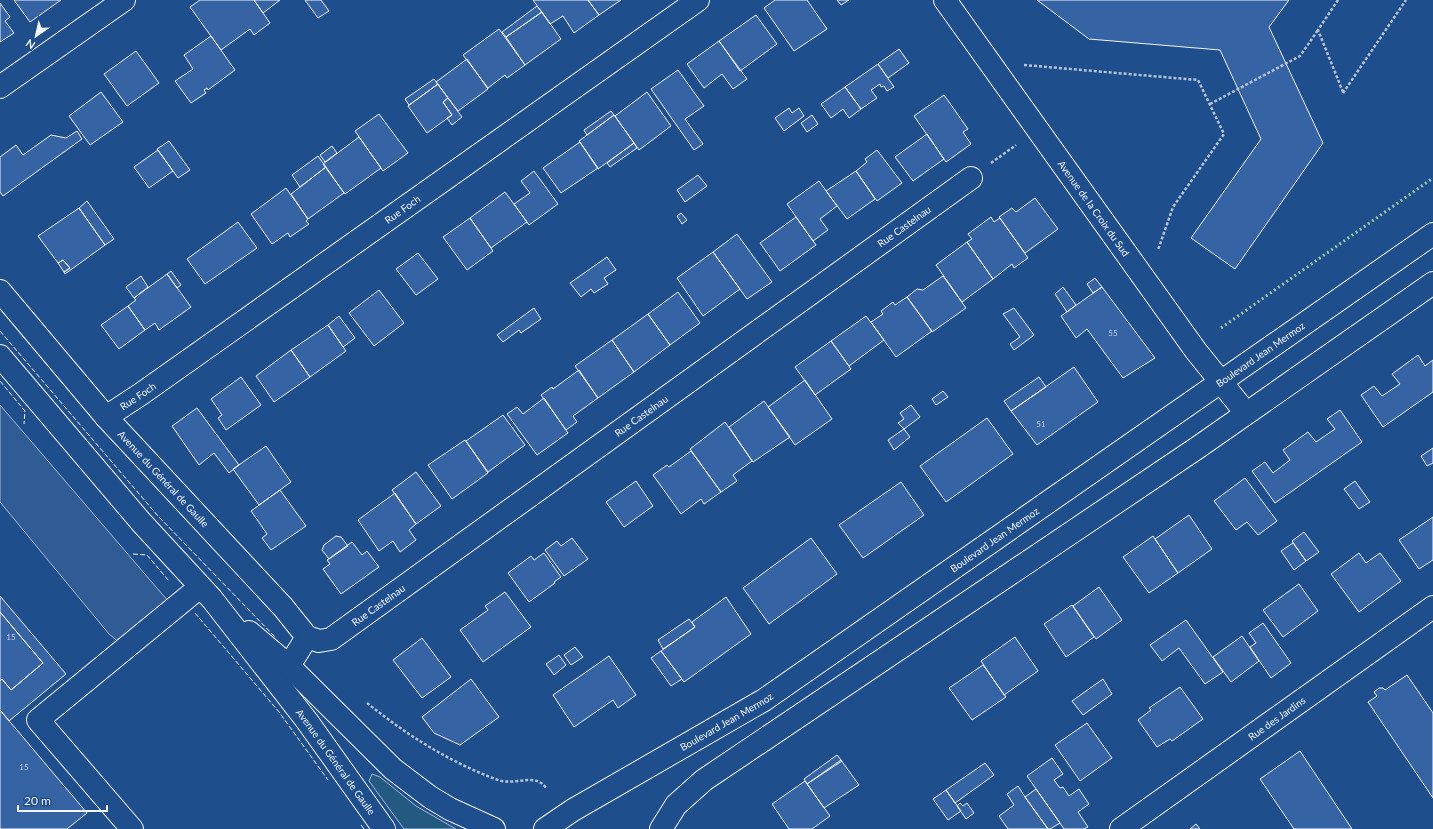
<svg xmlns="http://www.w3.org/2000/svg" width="1433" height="829" viewBox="0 0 1433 829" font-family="Lato,sans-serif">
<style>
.green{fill:#245a82;stroke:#a8bbd7}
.parking{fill:#305b95;stroke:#a8bbd7}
.building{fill:#3563a3;stroke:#f2f6ff}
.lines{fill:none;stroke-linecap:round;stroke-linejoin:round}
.minor-casing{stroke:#f2f6ff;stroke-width:24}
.major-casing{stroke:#f2f6ff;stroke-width:24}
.path{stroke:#b3c4dc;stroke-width:2.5;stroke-dasharray:3 2;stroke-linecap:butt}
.minor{stroke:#1f4e8c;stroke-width:22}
.major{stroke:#1f4e8c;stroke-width:22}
.hedge{stroke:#97c8a6;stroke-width:3;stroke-dasharray:2 3;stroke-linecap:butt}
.fence{stroke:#f2f6ff;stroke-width:1;stroke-dasharray:5 2;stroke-linecap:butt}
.labels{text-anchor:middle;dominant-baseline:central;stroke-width:3;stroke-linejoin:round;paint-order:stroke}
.number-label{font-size:8px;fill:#c3d1e8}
.street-label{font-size:10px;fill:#f2f6ff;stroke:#1f4e8c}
</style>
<rect width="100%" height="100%" fill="#1f4e8c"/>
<path class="green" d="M372,774L380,777L416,806L456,829H404L369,781Z"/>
<path class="parking" d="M0,405L174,608L126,648L109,634L0,502Z"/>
<path class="building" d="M14,0H61L30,22Z
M200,0H254L270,23L254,35L250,29L221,50L190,7Z
M254,0H280L263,13Z
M305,0H321L329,11L318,18Z
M533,0H588L599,15L574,33L563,16L550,24Z
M588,0H621L599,15Z
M775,0H807L827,29L794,51L764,8Z
M837,0H849L841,5Z
M1037,0H1289L1269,27L1323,143L1235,269L1191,238L1261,139L1220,50L1089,39Z
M0,3L10,17L5,21L14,33L0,42Z
M537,6L542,12L506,37L502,32Z
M542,12L561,39L525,65L506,37Z
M756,15L777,44L740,71L719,41Z
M499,29L525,65L507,78L505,75L488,88L463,55Z
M211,36L235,70L208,90L207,88L204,90L206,93L191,103L175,81L193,69L184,55Z
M719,41L747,79L733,89L722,74L704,88L687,64Z
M899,49L909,63L888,78L878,64Z
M136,51L159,83L127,106L104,74Z
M467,59L488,89L458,111L436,82Z
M878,64L894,87L887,91L884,86L881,87L880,84L871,90L877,98L861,109L845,87Z
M678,70L704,106L685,119L703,144L694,150L651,89Z
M434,79L438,84L409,105L405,99Z
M438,84L448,98L443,102L452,115L427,133L408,106Z
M845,87L861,109L849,118L843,109L831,118L821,104Z
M101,92L123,122L90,145L69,116Z
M647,92L671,126L639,150L615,116Z
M944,95L968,129L963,132L971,144L946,162L914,116Z
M448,98L462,117L452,125L447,118L452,115L443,102Z
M789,108L792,113L799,108L804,116L784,131L775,118Z
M611,111L614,115L587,135L584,130Z
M379,114L408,153L383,171L355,131Z
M614,115L634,143L598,169L579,141Z
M812,115L818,124L807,132L801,123Z
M77,131L82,139L3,196L0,192V157L16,145L23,155L51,135L66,138Z
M927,134L944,159L913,181L895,157Z
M359,137L381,168L345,194L323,164Z
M169,141L190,170L178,178L157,149Z
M580,142L598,168L561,193L543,168Z
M634,143L637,148L610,167L607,163Z
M332,146L337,153L325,162L320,155Z
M158,150L173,171L149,188L134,167Z
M877,150L902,183L877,201L856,171L867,162L865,159Z
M318,156L326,167L300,187L292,175Z
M326,167L344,193L308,219L291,194Z
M534,171L558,204L529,225L514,204L530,193L521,181Z
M856,171L875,199L847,219L826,191Z
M698,175L707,186L685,202L677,190Z
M819,181L837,206L820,219L828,230L813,241L787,204Z
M286,188L308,219L306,221L309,224L290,237L288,233L272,244L251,214Z
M505,192L527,222L491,248L470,218Z
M1035,198L1058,229L1025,253L999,217L1012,208L1016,212Z
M87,201L114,239L105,245L79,208Z
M79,208L105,245L65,274L64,272L70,268L63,260L58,263L38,236Z
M681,213L687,220L682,224L677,216Z
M796,217L816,245L780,271L760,243Z
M991,217L994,222L1000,218L1028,258L1014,268L1012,264L993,279L967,242L972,239L968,234Z
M470,218L493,251L467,270L443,237Z
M238,222L257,248L205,284L187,259Z
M737,234L772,282L747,299L713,252Z
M967,242L993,279L962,302L936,265Z
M713,252L740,289L703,316L677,278Z
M418,253L438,279L416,295L396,269Z
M607,257L616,270L604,278L608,284L594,293L591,289L581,297L570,283Z
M63,260L70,268L64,272L58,263Z
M171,271L181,285L177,288L167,274Z
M167,274L191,307L159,330L155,323L145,330L128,306L136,300L134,298Z
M141,276L148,287L134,298L126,287Z
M943,276L966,308L932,332L907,297L917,289L923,290Z
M1095,278L1102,287L1093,293L1087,284Z
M1063,287L1076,305L1067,312L1055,294Z
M1102,287L1155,358L1123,378L1087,329L1076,338L1061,316Z
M379,290L404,323L374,346L349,313Z
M678,292L700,323L670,345L648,314Z
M907,297L932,331L896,357L871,322L883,314L881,311L893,302L895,305Z
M128,306L145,330L119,349L101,325Z
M534,308L541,319L521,333L519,330L503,342L497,335Z
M1014,308L1034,335L1014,350L1010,344L1020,337L1003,314Z
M648,314L670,345L634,372L612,340Z
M339,316L355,338L343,347L328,325Z
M866,316L884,340L849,366L831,341Z
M328,325L346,351L310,377L291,350Z
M612,340L634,372L598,398L575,366Z
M831,341L851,369L815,395L795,367Z
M291,350L310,377L274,402L256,376Z
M1418,355L1425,366L1433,360V392L1383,427L1361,395L1374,386L1382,396L1400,384L1392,374Z
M1074,367L1098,402L1037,445L1011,411Z
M579,370L598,398L573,416L577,422L566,430L541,395L552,387L553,389Z
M241,377L261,405L226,430L218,418L222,415L211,399Z
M1039,377L1046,387L1011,411L1004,401Z
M805,380L832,419L795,445L768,407Z
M943,391L948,397L936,405L932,399Z
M544,398L568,433L537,455L507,414L517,407L523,414Z
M764,401L790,437L753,462L729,427Z
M911,405L920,417L904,429L898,423L904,419L900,413Z
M197,408L239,465L229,473L214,453L199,465L172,426Z
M1340,410L1362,442L1275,503L1252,471L1265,462L1273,473L1290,460L1283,450L1308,432L1316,442L1335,429L1327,419Z
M503,415L525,445L488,472L466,441Z
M987,418L1013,454L946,502L920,466Z
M725,422L752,461L733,475L737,481L721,492L690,449Z
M904,429L910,437L894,450L888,440Z
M465,440L488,473L452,499L428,465Z
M266,446L291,482L259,505L233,469Z
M1433,448V463L1427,466L1421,456Z
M691,451L721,492L704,504L701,499L681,514L653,475L667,465L669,467Z
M416,472L441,506L416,524L392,490Z
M1245,478L1277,521L1258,535L1247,522L1236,530L1214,501Z
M636,481L653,506L624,527L606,502Z
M1355,481L1370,502L1359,509L1344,489Z
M901,482L924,515L863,558L839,525Z
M280,490L306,526L271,550L262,538L267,534L251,511Z
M395,493L416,524L409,530L416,540L400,552L393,541L379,551L358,520Z
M1189,515L1212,549L1178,573L1155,539Z
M1433,517V560L1419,569L1399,540Z
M1304,532L1319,552L1306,561L1292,541Z
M336,536L341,537L348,546L329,559L322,550L324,545Z
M1153,536L1178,573L1149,593L1123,557Z
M572,538L588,559L564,576L545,550L557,541L561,546Z
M811,538L837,574L769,624L743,588Z
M352,542L362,555L367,551L379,567L341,594L323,569L330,564L327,560Z
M1293,543L1306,561L1294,570L1281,551Z
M544,553L561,577L554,582L555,583L529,602L508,573L531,556L534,560Z
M1359,553L1366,563L1380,553L1401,581L1359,612L1331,574Z
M1299,584L1318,611L1283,637L1263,610Z
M1099,587L1122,620L1096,639L1073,606Z
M505,592L531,627L483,662L460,630L488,610L485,606Z
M0,596L66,674L9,721L0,710V681L2,679L11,690L43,663L0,612Z
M726,597L751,634L684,682L661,651L695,627L692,622Z
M1072,605L1094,637L1066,657L1044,624Z
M0,612L43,663L11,690L2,679L0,681Z
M689,619L695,627L663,649L658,640Z
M1186,620L1223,672L1205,684L1179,648L1162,661L1150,645Z
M1263,623L1291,663L1271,678L1250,647L1256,643L1249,633Z
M1242,636L1259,661L1231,682L1213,657Z
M1015,637L1038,671L1004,695L981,661Z
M422,638L451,677L422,698L393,660Z
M575,647L583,657L571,665L564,655Z
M661,651L682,679L671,686L651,658Z
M559,655L566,665L554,675L546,664Z
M609,656L636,695L618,708L613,700L574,727L553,695Z
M983,665L1006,697L972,720L949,688Z
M1407,675L1433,713V798L1368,702L1377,696L1374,692L1379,688H1383L1385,690Z
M471,679L499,717L460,745L434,733L422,717Z
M1103,679L1112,694L1083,715L1072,701Z
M1180,687L1203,719L1172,741L1170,739L1157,747L1138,720L1151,710L1149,708Z
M0,710L87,813L67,829H0Z
M1087,723L1112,758L1080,781L1055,745Z
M1300,751L1352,829H1294L1260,779Z
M837,755L842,761L807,784L804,779Z
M1052,758L1063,774L1054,780L1060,788L1063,787L1069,796L1079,789L1089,804L1078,812L1088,827L1084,829H1064L1027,776Z
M841,760L859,785L824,808L807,784Z
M985,763L994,775L955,803L946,790Z
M805,781L830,816L812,829H789L772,804Z
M1018,786L1025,797L1048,829H1008L999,816L1014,805L1007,794Z
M1036,789L1060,823L1050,829H1048L1025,797Z
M946,790L961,811L948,820L933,799Z
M960,803L963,806L967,803L974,813L966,819L957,806Z
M1196,824L1200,829H1190Z"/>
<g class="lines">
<g class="minor-casing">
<g id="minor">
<path id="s1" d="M945,0L1196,351L1246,413"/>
<path d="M0,87L124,0"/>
<path id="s2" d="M0,291L106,417L283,607L307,637L289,666"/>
<path id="s3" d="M106,417L141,394L698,0"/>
<path id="s4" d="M307,637L319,641L331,639L971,178"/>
<path d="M132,829L38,720L200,587"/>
<path id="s5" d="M1121,829L1433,607"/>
</g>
</g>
<g class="major-casing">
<g id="major">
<path id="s6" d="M0,356L141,522L212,599L307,721L384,829"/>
<path d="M249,632L289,666L393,769L430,797L450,809L494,829"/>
<path id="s7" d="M545,829L573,810L764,700L1433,234"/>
<path d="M661,829L676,805L704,780L1197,448L1433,283"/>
</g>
</g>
<path class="path" d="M1338,0L1318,30L1343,92
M1024,65L1198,80L1224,134L1173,207L1158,250
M1343,93L1406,0
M1210,104L1300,56L1318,30
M991,163L1016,145
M367,703C407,735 449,762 498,780C516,786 535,772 546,788"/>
<use href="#minor" class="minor"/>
<use href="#major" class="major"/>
<path class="hedge" d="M1221,328L1433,178"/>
<path class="fence" d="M0,331L158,516L276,638
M0,381L25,411L24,424
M133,554L147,555L169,581
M195,613L279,712L328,780
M361,825L364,829"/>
</g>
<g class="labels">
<g class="number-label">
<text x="1113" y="333">55</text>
<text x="1041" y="424">51</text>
<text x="11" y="637">15</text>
<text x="24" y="767">15</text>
</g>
<g class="street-label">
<text stroke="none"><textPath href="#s1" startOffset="256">Avenue de la Croix du Sud</textPath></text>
<text stroke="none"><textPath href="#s3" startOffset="362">Rue Foch</textPath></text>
<text stroke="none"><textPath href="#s4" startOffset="731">Rue Castelnau</textPath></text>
<text stroke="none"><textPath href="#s7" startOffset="859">Boulevard Jean Mermoz</textPath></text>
<text stroke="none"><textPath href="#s3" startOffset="38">Rue Foch</textPath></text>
<text stroke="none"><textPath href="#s4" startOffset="407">Rue Castelnau</textPath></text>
<text stroke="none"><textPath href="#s2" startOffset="249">Avenue du Général de Gaulle</textPath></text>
<text stroke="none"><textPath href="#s7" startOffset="535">Boulevard Jean Mermoz</textPath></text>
<text stroke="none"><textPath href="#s4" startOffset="83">Rue Castelnau</textPath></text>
<text stroke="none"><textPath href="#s5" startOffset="191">Rue des Jardins</textPath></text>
<text stroke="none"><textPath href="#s7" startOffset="211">Boulevard Jean Mermoz</textPath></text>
<text stroke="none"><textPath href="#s6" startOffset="527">Avenue du Général de Gaulle</textPath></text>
</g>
</g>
<g transform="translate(36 36) rotate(214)" stroke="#1f4e8c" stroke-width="3" paint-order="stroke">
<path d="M0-3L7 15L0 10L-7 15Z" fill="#f2f6ff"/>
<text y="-6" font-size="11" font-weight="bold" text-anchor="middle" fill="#f2f6ff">N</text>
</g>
<path d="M18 805v6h89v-6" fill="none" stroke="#f2f6ff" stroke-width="2"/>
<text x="24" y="805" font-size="12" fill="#f2f6ff" stroke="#1f4e8c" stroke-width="3" paint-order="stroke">20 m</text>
</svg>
